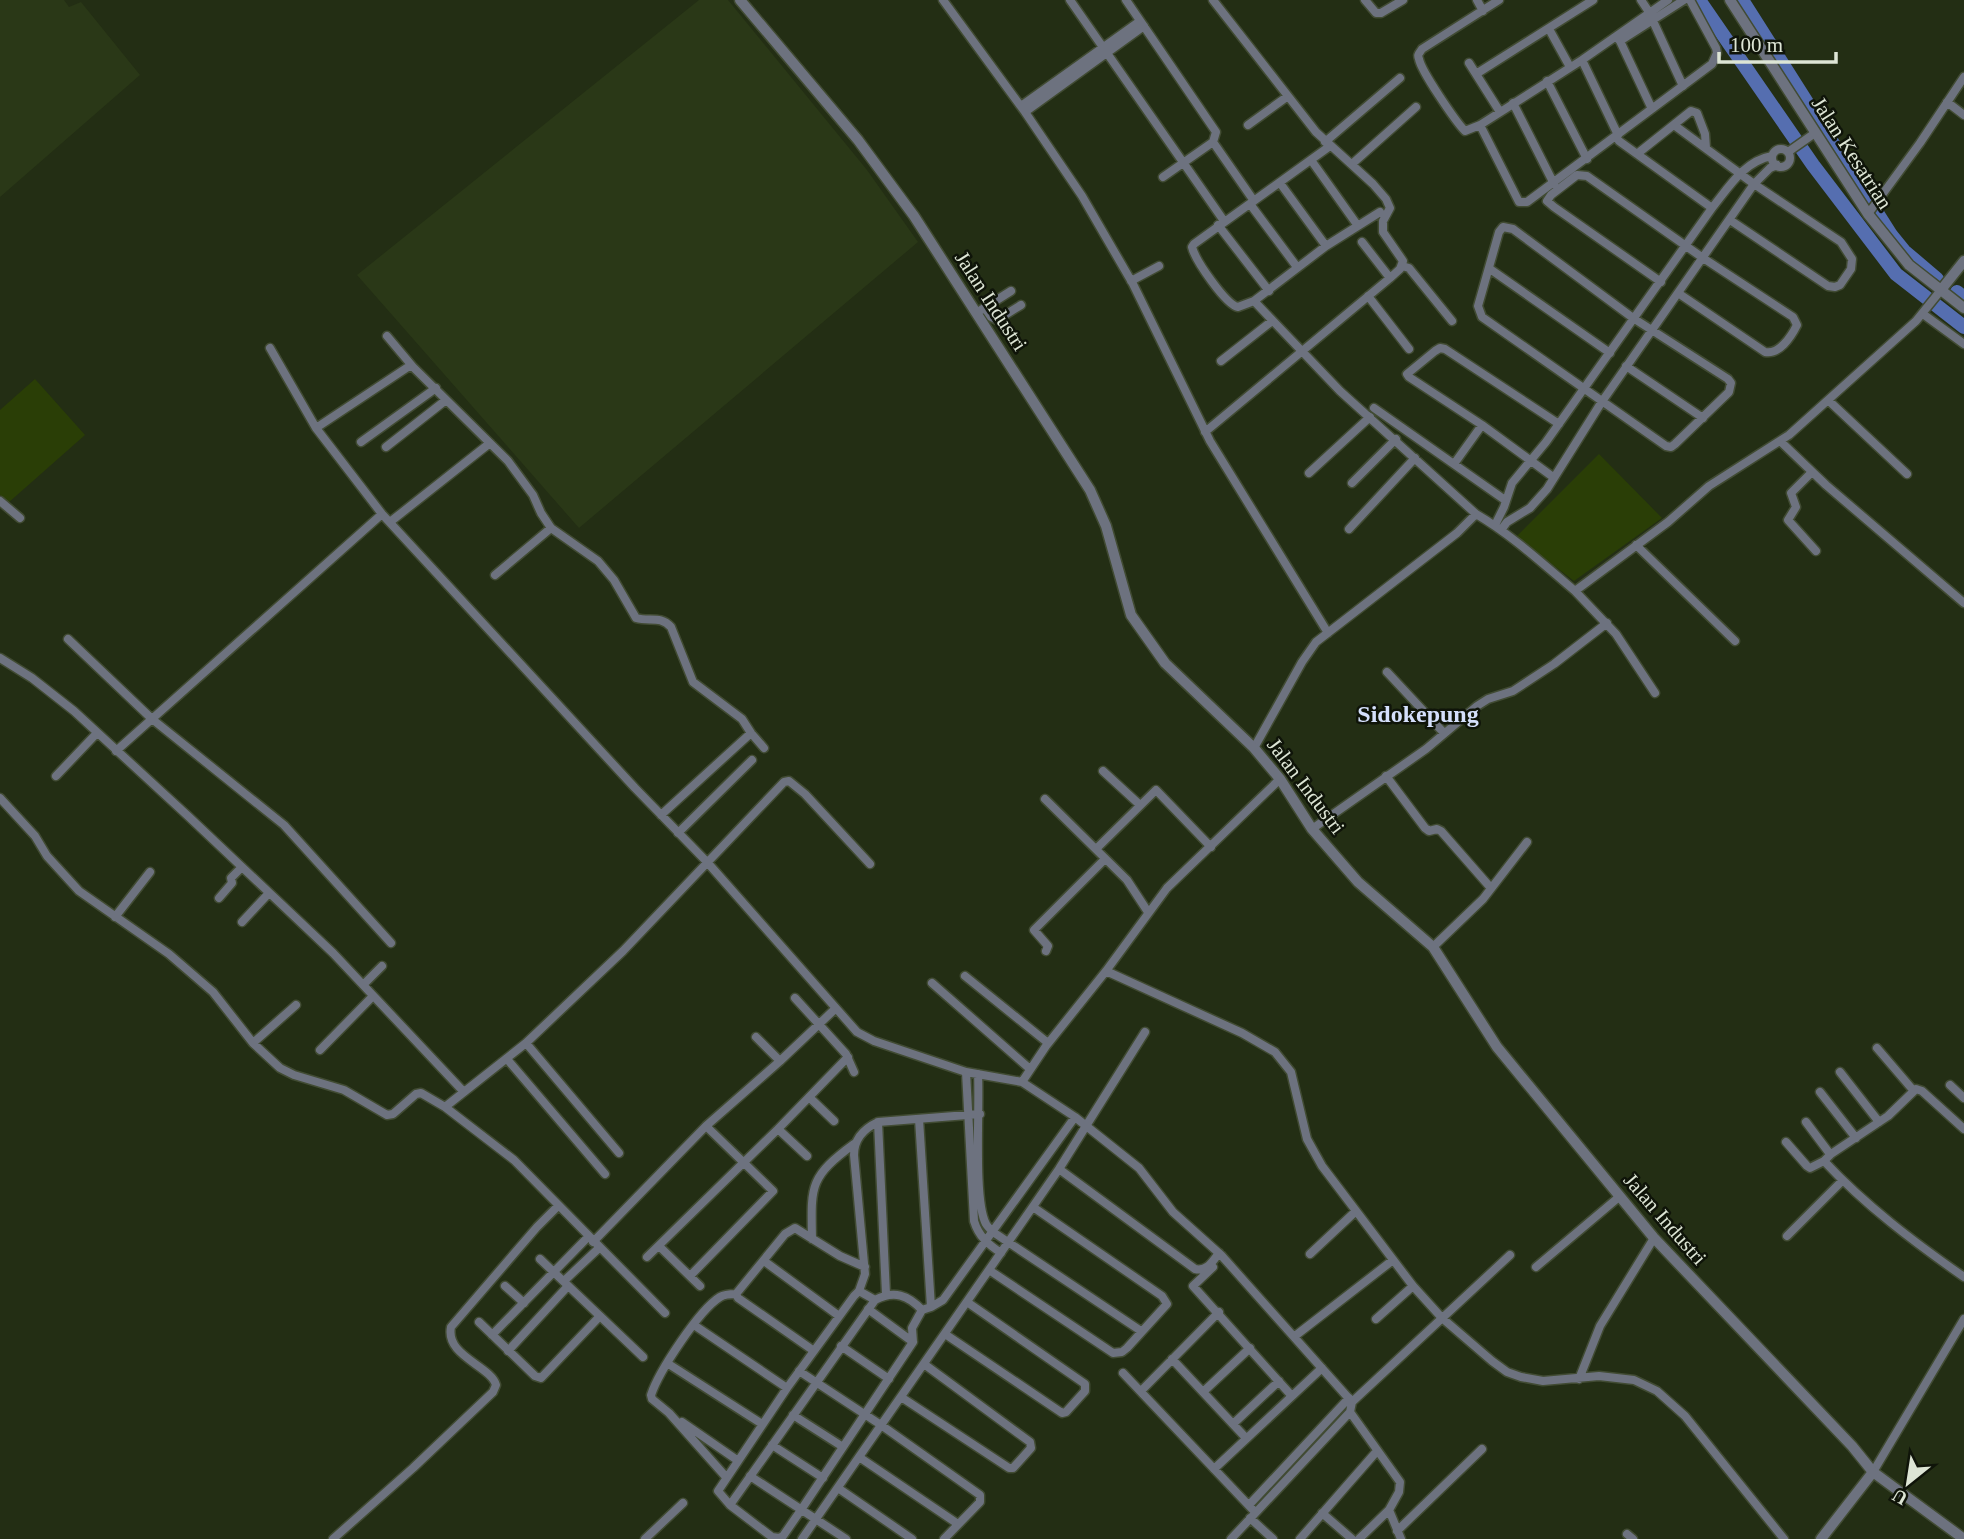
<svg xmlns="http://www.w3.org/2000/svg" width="1964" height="1539" viewBox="0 0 1964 1539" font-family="Georgia,serif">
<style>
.built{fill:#2a3817}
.green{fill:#2a3e06}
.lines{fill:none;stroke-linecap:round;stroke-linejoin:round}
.river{stroke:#556eb0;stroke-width:14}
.minor-casing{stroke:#414b33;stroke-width:11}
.tertiary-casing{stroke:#414b33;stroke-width:13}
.minor{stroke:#6d727f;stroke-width:8}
.tertiary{stroke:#6d727f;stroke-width:10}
.labels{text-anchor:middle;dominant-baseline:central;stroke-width:5;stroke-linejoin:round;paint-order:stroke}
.street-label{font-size:21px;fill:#dde5d5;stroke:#0f1409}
.quarter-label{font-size:24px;font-weight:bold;fill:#d5e0fc;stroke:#0f1409}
</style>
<rect width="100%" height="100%" fill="#232e14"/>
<path class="built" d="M0,0H64L69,7L81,2L140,75L0,197Z
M699,0H728L867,170L918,242L579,528L357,275Z"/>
<path class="green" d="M35,379L85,435L8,503L0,495V410Z
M1599,454L1662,518L1574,581L1516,537Z"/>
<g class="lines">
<path class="river" d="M1699,0L1813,165L1896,274L1964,327
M1742,0L1891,235L1904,251L1937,279
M1957,292L1964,298"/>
<g class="minor-casing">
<path id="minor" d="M943,0L1025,112L1082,196L1133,284L1210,441L1328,633
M1070,0L1224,221
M1126,0L1216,132L1213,142L1163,177
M1365,0L1376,13H1381L1403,0
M1477,0L1483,11
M1499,0L1422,49C1419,54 1417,54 1419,59C1421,71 1456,122 1465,131L1480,125L1582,60L1668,0
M1641,0L1649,12
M1653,21L1683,86
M1549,29L1570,67
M1616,37L1620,41L1652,109
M1620,41L1684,0
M1582,60L1618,135
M1469,63L1500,112
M1476,74L1593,0
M1547,81L1587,159
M1947,102L1964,115
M1513,103L1554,184
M1021,106L1140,21
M1025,112L1144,26
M1248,125L1288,96
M1480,125L1519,202H1527L1712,64L1717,53L1716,48L1690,0
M1674,125L1754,184L1841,242L1852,259L1851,269L1840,285L1835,287L1828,286L1730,220
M1619,141L1712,208
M1213,142L1254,201
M1325,142L1400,78
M1330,146L1194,244L1192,247C1195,260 1226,305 1238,307L1254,301L1326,246L1380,212
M1772 158a9 9 0 1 1 18 0a9 9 0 1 1-18 0Z
M1788,152L1815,133
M1637,154L1691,111L1697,113L1705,134L1706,148
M1311,160L1358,226
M1352,164L1416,107
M1280,183L1326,246
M1250,204L1297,267
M1868,214L1920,143L1964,77
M1218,225L1269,291
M1503,227L1513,229L1633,318L1728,379L1731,383L1729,392L1675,444L1671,447L1666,446L1482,317L1478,306L1499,232Z
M1362,242L1390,278
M1402,266L1409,268L1452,321
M1490,269L1610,353
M1131,281L1159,266
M1661,282L1554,207L1547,201L1551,195L1577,175L1587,176L1703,258L1793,317L1797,325C1791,337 1779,355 1765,352L1678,293
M1368,296L1409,349
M1254,301L1340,391L1476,514C1512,535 1543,564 1575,591L1668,522L1709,486L1789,435L1916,321L1941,290
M985,308L991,317L997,320L1021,305
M981,310L1011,291
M1923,314L1964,344
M387,336L413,367L508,461L533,495L541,513L551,528L598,561L614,580L636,618C650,622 660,615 671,627L693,682L742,719L751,733
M270,348L316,428L382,514L635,788L707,862L857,1032L874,1041L966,1072L1022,1082L1075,1117L1139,1168L1173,1212L1221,1255L1352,1402
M1221,361L1272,321
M1626,366L1703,418
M1828,400L1907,474
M1374,408L1505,500
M316,428L411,365
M1205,432L1390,278L1400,269L1403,261L1383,232V221L1390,208L1386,199L1373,184L1316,132L1213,0
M1780,441L1826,485L1964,603
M361,442L436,388
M386,447L446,400
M1454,464L1482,425
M1812,472L1791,493L1796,507L1788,520L1816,551
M1309,473L1370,417
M1553,477L1482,425L1409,377L1407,374L1435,351L1440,348L1445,349L1559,424
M1352,483L1396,439
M0,501L20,518
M390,522L490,443
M1495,525L1504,507L1512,483L1546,442L1712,208C1729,187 1744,161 1772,156
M1349,529L1415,458
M1501,530L1507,522L1530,508L1547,489L1601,403L1754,184L1770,168L1777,165
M1636,545L1735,641
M495,575L551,528
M1575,591L1616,634L1655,693
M68,639L152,719L284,825L391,943
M0,658L32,678L74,711L188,816L333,953L463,1091
M1387,672L1444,733
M1254,748L1302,662L1316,642L1457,533L1476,514
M116,751L382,514
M1103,771L1140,805
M56,776L97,733
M1386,776L1425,828L1429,831L1437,829L1441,831L1490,887
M0,798L35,836L47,856L79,891L169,954L213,992L253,1043L280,1068L294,1075L344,1090L387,1115L393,1114L416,1094L421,1093L445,1107
M1045,799L1127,880L1148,912
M661,815L751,733L764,748
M1312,829L1426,749L1477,706L1488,699L1513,691L1554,664L1607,623
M678,833L752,760
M1096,849L1156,790L1211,847
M219,898L232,883L231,878L242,867
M115,917L150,872
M242,922L269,893
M1433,947L1483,899L1527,842
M1046,951L1048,946L1034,930L1105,859
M1106,971L1242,1033L1275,1052L1291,1072L1307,1139L1322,1166L1413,1286L1442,1318L1492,1361L1507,1372L1521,1377L1543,1381L1599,1376L1634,1380L1657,1391L1685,1416L1784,1539
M965,976L1048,1043
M932,983L1030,1069
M363,985L382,966
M795,998L846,1054L854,1072
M756,1037L780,1061
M253,1043L296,1005
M526,1043L619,1153
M1877,1048L1913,1090
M320,1050L373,996
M507,1059L605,1174
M966,1072L974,1221C979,1237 988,1244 1001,1253
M1840,1072L1879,1122
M978,1074C980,1106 973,1200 986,1224C987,1226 991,1230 993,1232L1141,1331
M1022,1082L1046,1046L1106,971L1167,888L1280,779
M1950,1085L1964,1098
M1820,1092L1856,1138
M809,1097L834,1121
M878,1122L886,1294
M1806,1122L1830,1154
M778,1129L807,1156
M1786,1142L1807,1166L1810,1168L1824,1161C1866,1206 1914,1242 1964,1277
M1824,1161L1831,1154L1888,1116L1916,1089L1922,1091L1964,1129
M1059,1169L1195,1269C1207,1272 1213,1261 1219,1253
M1787,1236L1842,1181
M812,1239C811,1186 809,1177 854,1144
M593,1242L706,1126L780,1061L835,1009
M659,1246L700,1286
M1310,1254L1356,1211
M647,1257L778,1129L848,1057
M540,1259L643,1357
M764,1261L839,1316
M1213,1267L1193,1286L1291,1395
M1536,1267L1619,1197
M989,1270L1113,1353L1122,1352L1127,1348L1167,1304L1162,1296L1033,1207
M690,1276L773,1191L706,1126
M564,1281L599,1248
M505,1286L524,1303
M859,1291L865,1274L854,1155C854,1139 863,1129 878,1122L980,1114
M875,1300L859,1291L854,1296L787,1388L718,1491L730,1505L772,1537L779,1538L783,1536L801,1510L913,1342L912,1328L922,1310L931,1307L919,1119
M931,1307L943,1300L1075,1117
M868,1309L913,1342
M665,1313L514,1160L445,1107L526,1043L623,951L784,782L789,781L805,794L870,864
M1376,1319L1413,1286
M479,1322L535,1376L541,1378L600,1316
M694,1325L787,1388
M945,1334L1062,1413L1066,1412L1085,1391V1384L967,1302
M492,1335L588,1237
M1295,1336L1393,1260
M841,1346L889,1379
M508,1351L568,1286
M814,1351L738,1298L736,1294L785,1234L795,1228L840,1256L865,1267
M1172,1359L1246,1438
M667,1363L762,1424
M799,1371L881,1425L980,1495V1502L944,1539
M1123,1373L1255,1512
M1579,1379L1600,1326L1654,1238
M1141,1391L1219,1312
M1203,1392L1250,1348
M901,1397L1009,1468H1013L1031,1448L1030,1442L924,1364
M1350,1412L1400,1482L1399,1492L1389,1510L1401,1539
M793,1415L843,1447
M682,1422L737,1460
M1233,1424L1279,1381
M772,1445L823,1478
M859,1457L958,1524
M1214,1469L1322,1368
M1873,1472L1964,1319
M750,1476L846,1539
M726,1477L669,1413L652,1399L651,1395C659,1371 699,1310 720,1297C725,1294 730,1294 736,1294
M838,1488L912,1539
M730,1505L875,1300C894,1290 908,1295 922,1310
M1249,1505L1349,1398
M1322,1513L1352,1539
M1250,1518L1273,1539
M1397,1531L1482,1449
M1627,1534L1633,1539
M333,1539L413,1468L493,1392L496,1385C491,1366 445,1356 451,1327L537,1227L558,1206
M645,1539L683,1503
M802,1539L1059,1169L1145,1032
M1231,1539L1350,1412L1352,1402L1510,1255
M1300,1539L1377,1451
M1359,1539L1389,1510"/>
</g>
<g class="tertiary-casing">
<path id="tertiary" d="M740,0L858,140L914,216L1090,490L1106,526L1131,615L1165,663L1254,748L1280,779L1312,829L1358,882L1433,947L1497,1047L1654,1238L1852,1446L1873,1472L1964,1539
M1730,0L1868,214L1909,265L1964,308
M1941,290L1964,261
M1821,1539L1873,1472"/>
</g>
<use href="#minor" class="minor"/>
<use href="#tertiary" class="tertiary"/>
</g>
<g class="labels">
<g class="street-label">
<text transform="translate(1852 153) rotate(57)">Jalan Kesatrian</text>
<text transform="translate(991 301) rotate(57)">Jalan Industri</text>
<text transform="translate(1306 786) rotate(53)">Jalan Industri</text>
<text transform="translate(1665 1219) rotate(49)">Jalan Industri</text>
</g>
<g class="quarter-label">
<text x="1418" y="714">Sidokepung</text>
</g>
</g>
<g transform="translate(1908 1483) rotate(210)" stroke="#0f1409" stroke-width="5" paint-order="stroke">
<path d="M0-5L12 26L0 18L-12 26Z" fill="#dde5d5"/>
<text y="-10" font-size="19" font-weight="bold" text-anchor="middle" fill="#dde5d5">U</text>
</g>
<path d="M1719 52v10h117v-10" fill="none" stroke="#dde5d5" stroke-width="3.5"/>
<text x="1730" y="52" font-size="21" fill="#dde5d5" stroke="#0f1409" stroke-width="5" paint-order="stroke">100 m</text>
</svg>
